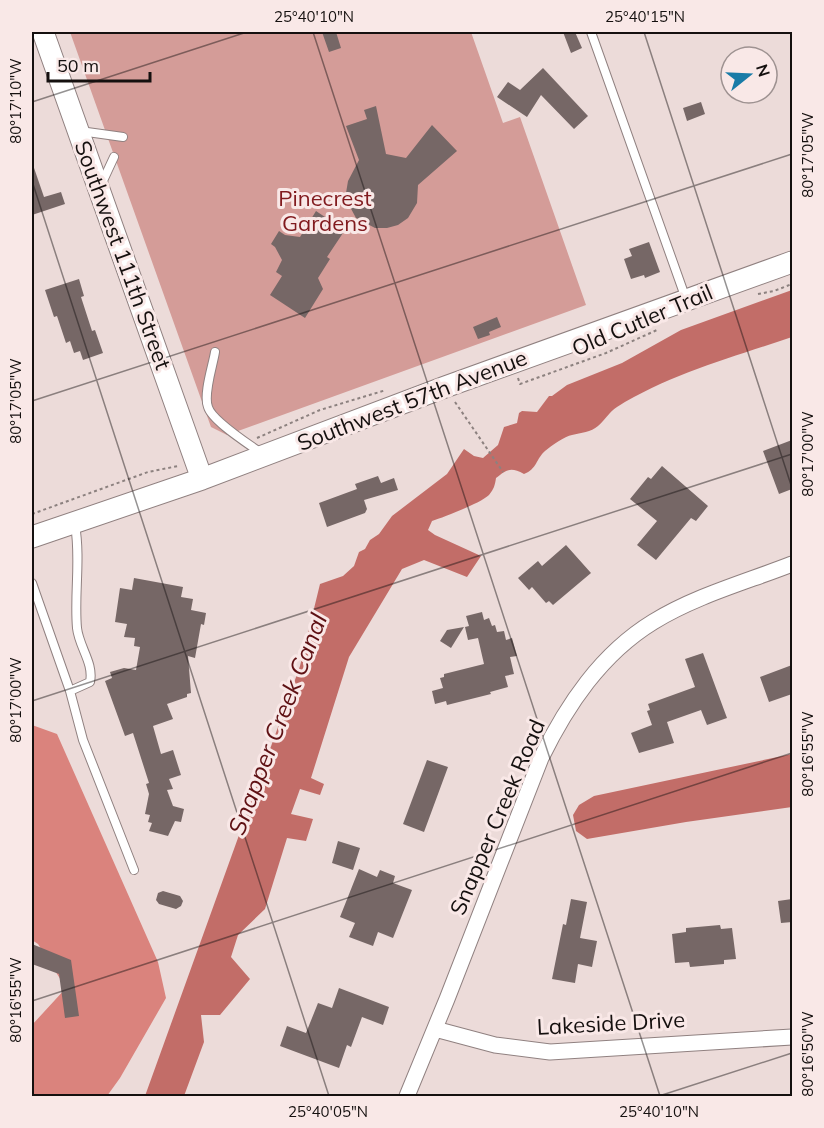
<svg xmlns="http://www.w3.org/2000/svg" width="824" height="1128" viewBox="0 0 824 1128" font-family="Mulish,sans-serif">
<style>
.green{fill:#d49c98}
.forest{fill:#da837d}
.water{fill:#c26d68}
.building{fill:#766766}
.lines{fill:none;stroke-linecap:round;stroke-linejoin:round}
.service-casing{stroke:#908180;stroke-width:10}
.minor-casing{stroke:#908180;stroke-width:17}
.secondary-casing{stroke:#908180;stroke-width:23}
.path{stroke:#8c817f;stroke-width:2;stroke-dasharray:3 3;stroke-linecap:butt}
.service{stroke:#fff;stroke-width:8}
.minor{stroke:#fff;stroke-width:15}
.secondary{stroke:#fff;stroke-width:21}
.ticks{fill:none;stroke:#15100f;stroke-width:1.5;stroke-opacity:0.45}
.labels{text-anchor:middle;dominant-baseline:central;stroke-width:6;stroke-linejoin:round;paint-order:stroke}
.park-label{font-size:22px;fill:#811a1e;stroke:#f9e8e7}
.street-label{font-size:22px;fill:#15100f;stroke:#f9e8e7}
.water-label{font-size:24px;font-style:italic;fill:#5e1013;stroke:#f9e8e7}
.neatline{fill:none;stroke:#15100f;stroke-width:2}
.ticks-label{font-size:15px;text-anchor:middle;fill:#15100f}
</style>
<rect width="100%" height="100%" fill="#ecdbd9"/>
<path class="green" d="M70,32H471L503,123L520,117L586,305L227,435L211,427Z"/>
<path class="forest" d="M32,725L57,734L158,962L166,998L120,1078L107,1096H32V1025L66,988L38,944L32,940Z"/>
<path class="water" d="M792,290V337C734,357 670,374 617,407C609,412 605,420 598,426C591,432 581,433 572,435C565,436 551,446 545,451C536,459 537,469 524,474C511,467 507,469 496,478C495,485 494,489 489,495C481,503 444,517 432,521L428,530L435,535L481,556L467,577L424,560L402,569L349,657L311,778L324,784L320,795L300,789L291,814L313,819L306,841L287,838L265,909L238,935L231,957L250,979L220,1015H201L204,1042L184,1096H145L300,666L320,584L343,576L354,566L359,552L365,549L370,540L379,534L392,516L447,474L464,449L474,456L483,458L498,445L504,427L517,423L519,413L522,411L537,412L549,396H552L567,385L622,363L681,330Z
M792,754V807L686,822L587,839L576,831L573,815L579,805L594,796Z"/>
<path class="building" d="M322,32H336L341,48L329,52Z
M563,32H575L582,48L571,53Z
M543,68L588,116L574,129L541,95L527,117L497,97L508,82L520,90Z
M701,102L705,114L687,121L683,108Z
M376,106L386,154L406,158L432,125L457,151L418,185L417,203L408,218L398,225L387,228H375L356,218L349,205L346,193L348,181L359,160L346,126L367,119L364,110Z
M32,165H33L44,197L61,192L65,204L32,215Z
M316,211L325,217L331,216L333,222L345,230L327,257L330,259L318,278L323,289L305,318L270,295L282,276L276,272L282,260L275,247L271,244L279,231L285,235L300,237Z
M649,242L660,272L645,278L644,275L631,279L624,259L632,256L629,249Z
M79,279L84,296L81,297L92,331L95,330L103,353L83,360L80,351L74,353L70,341L66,343L57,316L54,317L45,290Z
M497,317L501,327L489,332L490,335L478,339L473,327Z
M792,440V489L779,494L763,451Z
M662,466L708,506L696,521L691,518L656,560L637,545L657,521L630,499L648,477L651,479Z
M378,476L381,483L394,478L398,490L364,500L367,509L365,513L327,527L319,503L357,489L355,484Z
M566,545L591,573L553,605L549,601L546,603L532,587L529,590L518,578L538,561L542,566Z
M134,578L183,587L181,597L193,599L191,610L206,613L204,625L201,624L195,658L188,656L191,693L187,694V697L167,704L173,719L153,726L161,754L173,750L181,775L169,779L173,789L167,790L173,806L184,809L181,822L175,821L168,836L149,831L152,823L148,822L150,815L145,814L149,794L146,784L149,783L133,733L125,736L105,681L112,678L110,672L124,668L136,670L140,647L134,646L135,638L124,637L127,624L115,622L120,588L132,590Z
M482,612L484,620L489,618L492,626L495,625L497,632L504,631L506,640L512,638L517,656L510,657L514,674L505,676L508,687L490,692L491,694L447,705L446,701L435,704L432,691L443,688L440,678L444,677V674L484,664L478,638L468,640L465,627L469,626L466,616Z
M464,627L451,648L440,641L447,630Z
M703,653L727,718L707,725L701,710L667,722L674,743L639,753L631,733L652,725L647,711L650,710L648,704L695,687L685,659Z
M792,665V694L769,702L760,677Z
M427,760L448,767L424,832L403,824Z
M338,841L360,848L353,870L332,863Z
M359,869L377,877L380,870L395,876L393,883L412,890L393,938L378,932L373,946L349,937L355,923L340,917Z
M163,891L180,896L183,901L181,906L176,909L159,904L156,900L158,893Z
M571,899L587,902L580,938L597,941L592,967L578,964L575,983L552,979L563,924L566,925Z
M792,899V922L781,923L778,901Z
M720,925L721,929L732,928L736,959L724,960V964L690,967L689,962L675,963L672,934L686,932V928Z
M32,944L71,960L79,1016L65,1018L59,974L32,964Z
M339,988L389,1007L383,1025L362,1017L351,1047L347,1045L339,1068L280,1046L287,1026L306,1033L318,1003L332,1008Z"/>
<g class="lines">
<g class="service-casing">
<path id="service" d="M591,32L686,299
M80,131L123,137
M101,185L114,157
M215,352C213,365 203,394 208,407C212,421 249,444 261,453
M32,583L70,691L83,740L134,870
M70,691L90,682C94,663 79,647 77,628C74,594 81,559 75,525"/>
</g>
<g class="minor-casing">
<path id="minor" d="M435,1029L495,1045L550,1052L792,1037
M407,1096L447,999L541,758C567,705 601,654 653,622C695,596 746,582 792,564"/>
</g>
<g class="secondary-casing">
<path id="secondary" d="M43,32L202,479
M32,537L202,479L445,387L792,262"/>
</g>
<path class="path" d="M758,294L774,291L792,284
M518,378L520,384L606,353L657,330
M455,402L503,472
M257,438L320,410L386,390
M32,514L148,472L178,466"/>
<use href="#service" class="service"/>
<use href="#minor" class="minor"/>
<use href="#secondary" class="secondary"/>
</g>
<path class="ticks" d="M313,32L660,1096M644,32L792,488M32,102L247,32M32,181L329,1096M32,401L792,154M32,701L792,454M32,1001L792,753M659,1096L792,1053"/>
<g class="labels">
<g class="park-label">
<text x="325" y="198">Pinecrest<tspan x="325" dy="25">Gardens</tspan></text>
</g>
<g class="street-label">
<text transform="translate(123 255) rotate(70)">Southwest 111th Street</text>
<text transform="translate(642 320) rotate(-23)">Old Cutler Trail</text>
<text transform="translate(412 400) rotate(-21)">Southwest 57th Avenue</text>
<text transform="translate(497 817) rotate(-67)">Snapper Creek Road</text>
<text transform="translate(611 1023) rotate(-3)">Lakeside Drive</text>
</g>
<g class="water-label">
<text transform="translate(277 724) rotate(-69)">Snapper Creek Canal</text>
</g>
</g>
<rect width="824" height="1128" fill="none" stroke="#f9e8e7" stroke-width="66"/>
<g transform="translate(749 75) rotate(72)"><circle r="28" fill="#f9e8e7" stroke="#9e9291" stroke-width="1.5"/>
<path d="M0-4.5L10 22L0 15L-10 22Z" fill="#197ba7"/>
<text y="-9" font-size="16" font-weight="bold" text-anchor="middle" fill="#15100f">N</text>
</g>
<path d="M48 72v9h102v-9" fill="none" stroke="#15100f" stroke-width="3"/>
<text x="57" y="72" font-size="18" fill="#15100f" stroke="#f9e8e7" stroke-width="4.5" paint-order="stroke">50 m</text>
<rect x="33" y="33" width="758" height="1062" class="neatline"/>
<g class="ticks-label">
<text x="314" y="22">25°40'10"N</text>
<text x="645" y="22">25°40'15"N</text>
<text transform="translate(16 101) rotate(-90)" y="5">80°17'10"W</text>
<text transform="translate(808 155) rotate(-90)" y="5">80°17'05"W</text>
<text transform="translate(16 401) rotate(-90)" y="5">80°17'05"W</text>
<text transform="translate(808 454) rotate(-90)" y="5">80°17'00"W</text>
<text transform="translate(16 700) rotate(-90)" y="5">80°17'00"W</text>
<text transform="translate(808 754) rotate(-90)" y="5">80°16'55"W</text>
<text transform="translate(16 1000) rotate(-90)" y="5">80°16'55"W</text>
<text transform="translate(808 1054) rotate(-90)" y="5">80°16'50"W</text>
<text x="328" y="1117">25°40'05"N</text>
<text x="659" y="1117">25°40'10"N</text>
</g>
</svg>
